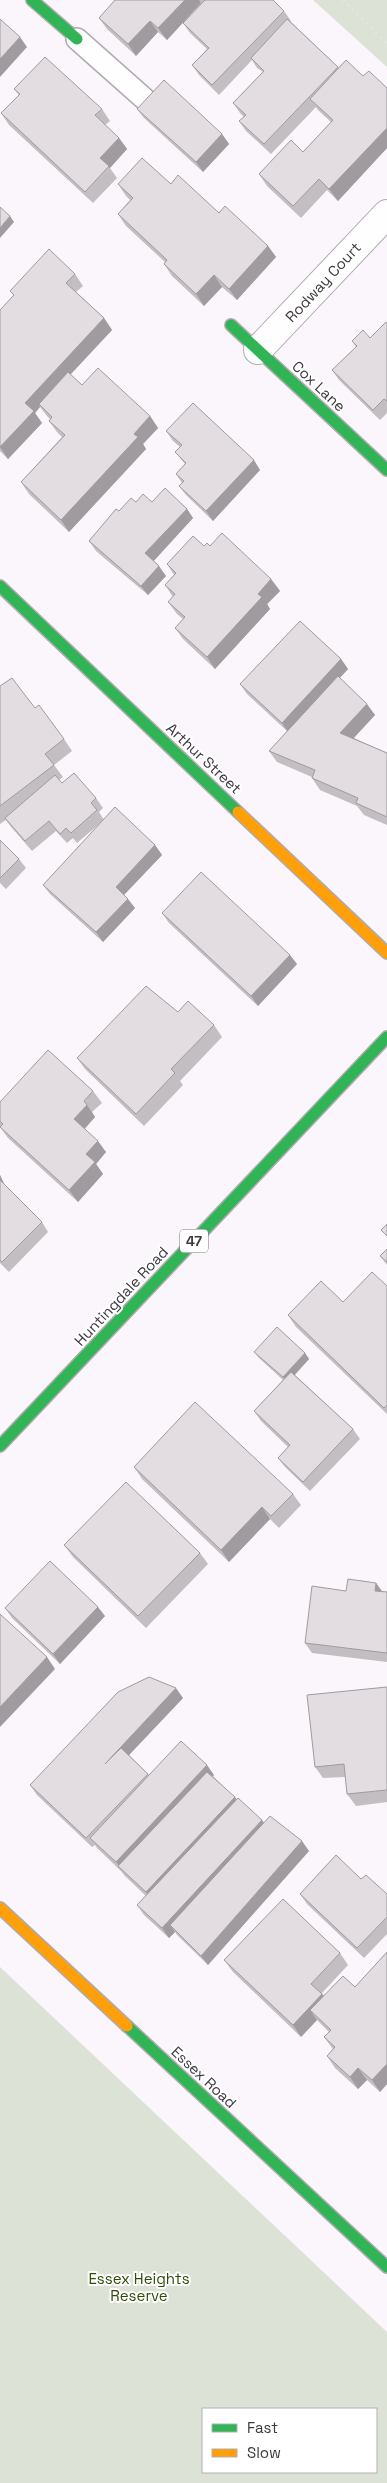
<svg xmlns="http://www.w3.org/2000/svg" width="387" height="2483" viewBox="0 0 387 2483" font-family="'Space Grotesk',sans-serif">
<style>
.green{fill:#dce2d5;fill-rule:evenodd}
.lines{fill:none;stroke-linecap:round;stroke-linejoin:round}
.lane-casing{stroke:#b0abb0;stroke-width:24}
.street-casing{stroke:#b0abb0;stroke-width:30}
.fast-casing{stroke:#b0abb0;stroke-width:14}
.slow-casing{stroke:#b0abb0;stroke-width:14}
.path{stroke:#e5e3e6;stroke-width:3;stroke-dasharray:2.5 4;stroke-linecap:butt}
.lane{stroke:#fefeff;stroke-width:21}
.street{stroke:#fefeff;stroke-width:28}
.fast{stroke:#30b455;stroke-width:11}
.slow{stroke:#ff9f0a;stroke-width:11}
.wall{fill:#c3bec2}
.shaded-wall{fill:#9f9b9e}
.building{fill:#e3dde2;stroke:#9f9b9e}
.labels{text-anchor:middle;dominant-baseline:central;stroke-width:4;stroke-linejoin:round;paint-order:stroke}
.shield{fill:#fff;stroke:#787479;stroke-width:1}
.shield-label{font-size:14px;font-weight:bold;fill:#3e383f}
.street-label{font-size:15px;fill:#3e383f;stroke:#fff}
.park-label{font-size:15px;fill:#2f4c03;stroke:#fff}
</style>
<rect width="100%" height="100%" fill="#fbf6fc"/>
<path class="green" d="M313,0H387V67Z
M0,1967L387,2332V2483H0ZM203,2409H376V2472H203Z"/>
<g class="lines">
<g class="lane-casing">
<path id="lane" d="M77,39L148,102"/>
</g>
<g class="street-casing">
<path id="street" d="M258,350L387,214"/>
</g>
<g class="fast-casing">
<path id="fast" d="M32,0L77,39
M231,325L387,470
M0,586L238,812
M0,1446L387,1037
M127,2026L387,2267"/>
</g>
<g class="slow-casing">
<path id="slow" d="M238,812L387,953
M0,1908L127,2026"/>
</g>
<path class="path" d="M343,0L387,44"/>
<use href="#lane" class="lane"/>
<use href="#street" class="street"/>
<use href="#fast" class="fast"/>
<use href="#slow" class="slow"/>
</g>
<path class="wall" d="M115,0H273L284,11L291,21H290L339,68L363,76L387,88V148L338,201L327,190L301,218L267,186L259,174L303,152L331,122L318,110L316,107L271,154L246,131L239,121L244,117L240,113L233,103L263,72L257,68L252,60L219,95L199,75L192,65L207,49L190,33L183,23L202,3H201L167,40L158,32L136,56L107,29L99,18Z
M14,89L102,109L110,121L105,125L119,138L127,149L110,168L117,178L93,203L9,125L1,113L19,95Z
M137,109L222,134L229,144L203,172L144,118Z
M118,184H171L219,213L268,246L276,257L237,300L222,287L204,306L172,276L164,264L165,262L126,226L118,214L130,200L126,196Z
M75,274L83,286L76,292L104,318L112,330L70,375L82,385L150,416L158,428L143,444L146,449L69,532L29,494L21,482L62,437L57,432L49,421L50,419L47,416L40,407L35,413L42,423L8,459L0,451V310L14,296L10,291Z
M387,324V413L380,420L339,380L332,370L356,347L352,341L370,338Z
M166,431L260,470L213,521L186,495L179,486L182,483L176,474L185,464L175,452L180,447L173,441Z
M136,502H152L187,509L193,518L153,561L166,576L148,595L96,551L89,541L119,511Z
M204,546H210L271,579L280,591L267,604L270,609L215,669L183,639L175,628L183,619L177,614L168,602L173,597L165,585L174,575L167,564Z
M341,659L348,669L340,678L375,715L354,738L387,753V825L364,815L357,806L320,790L312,778V777L277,762L269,751L287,731L247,694L240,684Z
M0,686L35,708L64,739L72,751L54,765L63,777L59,780L62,783L96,798L103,808L99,812L104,820L77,843L73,838L67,843L56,831L32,851L12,828L6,820L0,824Z
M0,840L19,859L26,868L6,889L0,883Z
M155,845L162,855L124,895L135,908L103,942L50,894L43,885Z
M162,913L297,964L258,1006L169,923Z
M178,1012L214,1025L222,1037L180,1081L183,1085L144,1126L85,1069L77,1058Z
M93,1091L102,1103L92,1112L95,1117L85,1129L106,1152L96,1164L103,1174L78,1202L8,1138L0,1127V1102Z
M0,1175L5,1186L42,1222L48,1232L9,1272L0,1263Z
M387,1249V1265L380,1256Z
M387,1286V1414L296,1327L288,1315L343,1302Z
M254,1352L305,1353L309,1359L295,1375L353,1429L360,1439L310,1491L285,1467L278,1458L288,1447L261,1421L254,1411L283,1380L259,1358Z
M134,1467L293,1494L301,1505L279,1528L270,1519L229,1562L142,1479Z
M64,1545L200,1553L208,1564L146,1628L73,1557Z
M376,1583L382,1591L387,1592V1662L312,1653L305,1643L346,1591Z
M5,1608L105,1616L60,1664L12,1618Z
M387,1687V1802L356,1806L347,1794L345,1777L323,1778L315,1767Z
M183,1698L129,1755L149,1775H214L213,1776L236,1799L264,1823L309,1851L208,1965L177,1935L175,1932L169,1938L144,1915L137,1905L146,1896L125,1876L121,1871L97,1848L95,1845L92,1847L37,1795L30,1785Z
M361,1879L387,1894V1934L364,1958L307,1904L300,1894Z
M387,1952V2084L380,2092L367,2080L358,2089L335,2068L327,2056L333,2049L324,2037L329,2032L317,2020L301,2037L233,1972L224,1960L340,1953L348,1965L322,1993L324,1996L355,1987Z"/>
<path class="shaded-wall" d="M185,0H199L201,3L167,40L158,28Z
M150,21L158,32L136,56L128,44Z
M20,37L27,47L0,77V59Z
M387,128V148L338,201L329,189Z
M222,134L229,144L203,172L196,162Z
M119,138L127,149L110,168L100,158Z
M10,216L14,222L0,238V228Z
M268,246L276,257L237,300L229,289Z
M214,275L222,287L204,306L196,294Z
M104,318L112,330L41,406L39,404L40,407L35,413L42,423L8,459L0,447L25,403Z
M150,416L158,428L143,444L146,449L69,532L61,520L134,434Z
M254,460L260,470L213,521L206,511Z
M187,509L193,518L152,563L145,553Z
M159,566L166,576L148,595L141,586Z
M271,579L280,591L267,604L270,609L215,669L207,657L258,594Z
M341,659L348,669L288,732L282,723Z
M367,704L375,715L348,744L340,733Z
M155,845L162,855L122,897L116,887Z
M128,899L135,908L103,942L96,932Z
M290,955L297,964L258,1006L251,996Z
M87,1105L95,1117L82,1131L74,1119Z
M98,1141L106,1152L96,1164L103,1174L78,1202L69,1190L86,1154Z
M0,1175L8,1192L0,1180Z
M305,1353L309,1359L287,1383L283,1377Z
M262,1507L270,1519L229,1562L221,1550Z
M376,1583L383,1593L375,1591Z
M98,1607L105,1616L60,1664L53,1654Z
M47,1657L55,1669L0,1727V1707Z
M176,1688L183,1698L112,1773L105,1764Z
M207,1765L214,1775L124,1871L116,1862Z
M235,1797L242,1807L152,1902L146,1892Z
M262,1820L269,1830L170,1925L175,1932L169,1938L162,1928Z
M302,1841L309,1851L208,1965L201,1956Z
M322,1994L330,2005L310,2010L317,2020L301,2037L293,2025Z
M387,2064V2084L380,2092L372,2080Z
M358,2068L367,2080L358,2089L350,2077Z"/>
<path class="building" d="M115,0H185L158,28L150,21L128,44L99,18Z
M205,0H273L284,11L212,85L192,65L209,48L183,23Z
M0,19L20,37L0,59Z
M287,19L338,67L264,144L239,121L246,115L233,103L264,71L251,58Z
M45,57L102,109L95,115L119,138L100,158L109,166L85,192L1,113L20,94L14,89Z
M346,60L363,76L369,71L387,88V128L329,189L319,179L293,206L259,174L291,140L303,152L333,120L310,99Z
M164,80L222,134L196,162L137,109Z
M142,158L171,184L178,175L219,213L225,206L268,246L229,289L214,275L196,294L164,264L167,260L118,214L133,198L118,184Z
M0,207L10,216L0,228Z
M49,249L75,274L66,283L104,318L25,403L34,411L0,447V310L14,295L10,291Z
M386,322L387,324V401L384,399L373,410L332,370L357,346L352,341L363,330L370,338Z
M98,368L150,416L134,434L138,437L61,520L21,482L65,435L49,421L52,417L39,404L68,372L82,385Z
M193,403L254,460L206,511L179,486L184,481L176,474L186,463L175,452L182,445L166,431Z
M165,488L187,509L145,553L159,566L141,586L89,541L116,509L119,511L131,498L136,502L143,494L152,502Z
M222,533L271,579L258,594L262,597L207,657L175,628L185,617L168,602L175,594L165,585L176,573L167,564L193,536L204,546L207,543L210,546Z
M300,621L341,659L282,723L240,684Z
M338,676L367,704L340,733L387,753V817L356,803L358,798L312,778L315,770L269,751Z
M12,678L35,708L39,705L64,739L45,754L54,765L0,806V686Z
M74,773L96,798L91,803L97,810L71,833L66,828L60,834L49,821L25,841L5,818L55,775L62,783Z
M115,807L155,845L116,887L128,899L96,932L43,885Z
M0,840L19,859L0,878Z
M201,872L290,955L251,996L162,913Z
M146,986L178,1012L188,1001L214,1025L171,1069L175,1073L136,1114L77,1058Z
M48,1050L93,1091L84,1101L87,1105L74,1119L98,1141L86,1154L95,1162L69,1190L0,1127L3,1124L0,1121V1102Z
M0,1180L42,1222L2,1262L0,1260Z
M387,1224V1236L381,1230Z
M387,1249V1262L380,1256Z
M372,1272L387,1286V1405L384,1408L288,1315L321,1281L343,1302Z
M277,1327L305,1353L283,1377L254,1352Z
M291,1372L353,1429L303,1482L278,1458L290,1445L254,1411Z
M195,1402L293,1494L271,1516L262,1507L221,1550L134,1467Z
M126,1482L200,1553L138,1616L64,1545Z
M50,1561L98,1607L53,1654L5,1608Z
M348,1579L376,1583L375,1591L387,1592V1653L305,1643L312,1586L346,1591Z
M0,1614L47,1657L0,1707Z
M149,1677L176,1688L105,1764L121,1748L148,1774L86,1838L30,1785L118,1692Z
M387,1687V1790L347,1794L344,1764L315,1767L307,1695Z
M181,1741L207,1765L116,1862L90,1838Z
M207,1772L235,1797L146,1892L118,1866Z
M238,1798L262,1820L162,1928L137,1905Z
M270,1816L302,1841L201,1956L170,1925Z
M336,1855L361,1879L366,1875L387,1894V1917L357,1948L300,1894Z
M283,1899L340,1953L311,1984L322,1994L293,2025L224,1960Z
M387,1952V2064L372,2080L358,2068L350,2077L327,2056L335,2047L324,2037L331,2030L310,2010L343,1976L355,1987Z"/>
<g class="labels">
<rect class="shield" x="180" y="1229.5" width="28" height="23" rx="4"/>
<g class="shield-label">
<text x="194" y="1241">47</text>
</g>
<g class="street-label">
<text transform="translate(323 282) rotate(-47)">Rodway Court</text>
<text transform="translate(319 386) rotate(43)">Cox Lane</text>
<text transform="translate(204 758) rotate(43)">Arthur Street</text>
<text transform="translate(121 1296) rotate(-47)">Huntingdale Road</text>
<text transform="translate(204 2077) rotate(43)">Essex Road</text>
</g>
<g class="park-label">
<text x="139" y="2278">Essex Heights<tspan x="139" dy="17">Reserve</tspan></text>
</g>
</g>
<rect x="202" y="2408" width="175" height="65" fill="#ffffff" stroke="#b2afb2"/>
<rect x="212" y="2424" width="25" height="8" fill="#30b455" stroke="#b2afb2"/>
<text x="247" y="2433" font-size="15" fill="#3e383f">Fast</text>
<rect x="212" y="2449" width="25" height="8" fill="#ff9f0a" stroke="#b2afb2"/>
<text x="247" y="2458" font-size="15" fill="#3e383f">Slow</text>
</svg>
